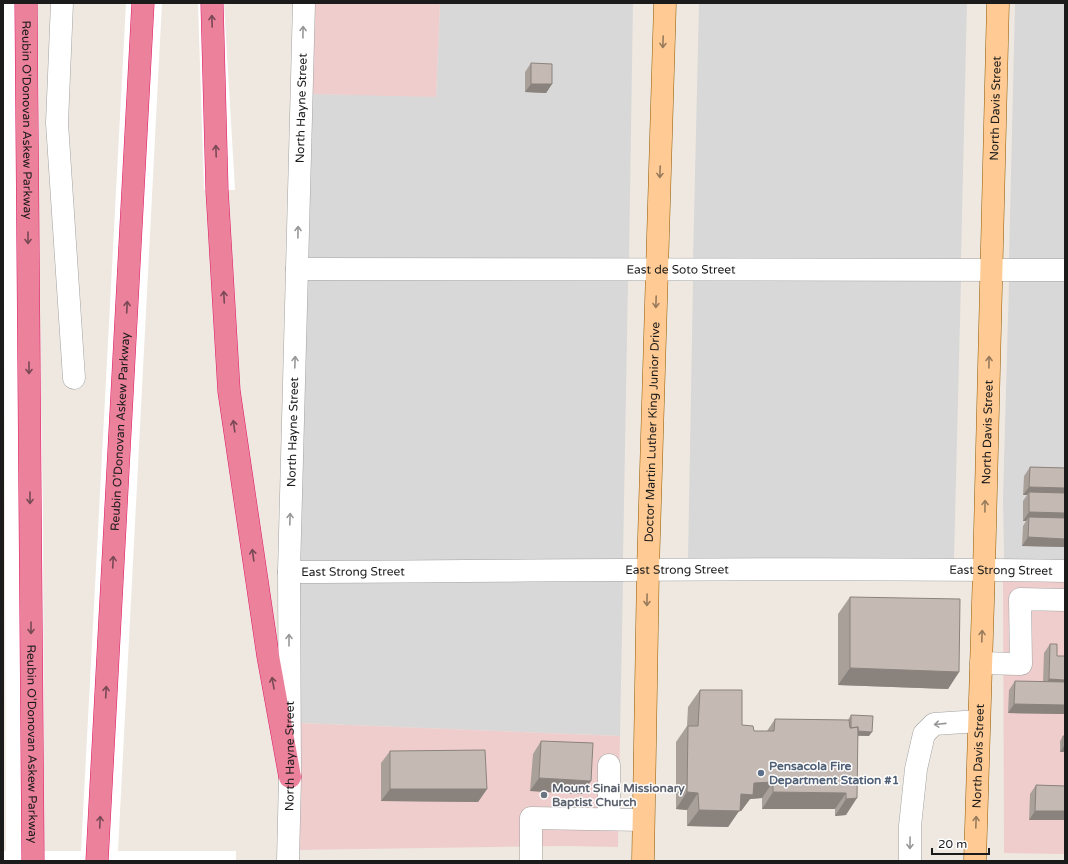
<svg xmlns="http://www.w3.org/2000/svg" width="1068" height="864" viewBox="0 0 1068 864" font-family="'Varela Round',sans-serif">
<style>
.residential{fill:#d9d8d8}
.commercial{fill:#f0cdcd}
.pier{fill:#fff}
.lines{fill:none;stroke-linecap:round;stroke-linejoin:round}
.minor-casing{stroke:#a2a2a2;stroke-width:23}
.major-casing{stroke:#925a00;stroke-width:23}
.highway-casing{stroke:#df1968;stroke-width:23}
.minor{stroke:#fff;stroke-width:22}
.major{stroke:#ffca93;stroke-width:22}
.highway{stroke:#eb819b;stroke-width:22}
.wall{fill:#a9a09a}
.shaded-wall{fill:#8a827d}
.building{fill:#c5bab3;stroke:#8a827d}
.oneway{stroke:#794955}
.oneway2{stroke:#989898}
.oneway3{stroke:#987b5d}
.service-dot{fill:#5c6f8a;stroke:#fff;stroke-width:1.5}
.worship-dot{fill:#6b7280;stroke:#fff;stroke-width:1.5}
.labels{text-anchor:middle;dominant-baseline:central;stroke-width:3;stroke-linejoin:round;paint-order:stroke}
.street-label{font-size:12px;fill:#1b1b1b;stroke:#fff}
.service-label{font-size:12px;font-weight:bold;fill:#4e5e75;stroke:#fff;text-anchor:start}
.worship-label{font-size:12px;font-weight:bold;fill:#5b616d;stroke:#fff;text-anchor:start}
</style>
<rect width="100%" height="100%" fill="#eee8e0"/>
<path class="residential" d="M440,3H633L629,260L307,258L311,94L436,96Z
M699,3H967L961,259L693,260Z
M1015,3H1065V259H1009Z
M307,280L628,281L623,559L300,561Z
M693,281H961L954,559H688Z
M1009,281H1065V560L1004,559L1003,498Z
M623,581L620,736L299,723V583Z"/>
<path class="commercial" d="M314,3H440L436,97L311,94Z
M1003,581L1065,582V854L1004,853Z
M299,723L620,736L618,847L566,846L298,850L299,785L301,784L299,775Z"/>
<path class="pier" d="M3,3H37L39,96V299L43,512L44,851H81L126,3H162L118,851H236V861H3V848V851H6Z
M198,3H224L235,190H204Z"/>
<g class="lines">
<g class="minor-casing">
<g id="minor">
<path d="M62,3L57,123L74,378"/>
<path id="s1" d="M297,269L1065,270"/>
<path id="s2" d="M289,572C548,571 806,567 1065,571"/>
<path d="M981,663L1021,664L1020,599L1065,600"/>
<path d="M609,819V765"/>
<path id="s3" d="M288,861L290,777L289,572L304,3"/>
<path d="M531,861V818L643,820"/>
<path d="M910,861V826L916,769L924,734L934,724L979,721"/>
</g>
</g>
<g class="major-casing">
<g id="major">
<path id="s4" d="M643,861L648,570L665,3"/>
<path id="s5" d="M975,861L984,570L998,3"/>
</g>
</g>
<g class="highway-casing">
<g id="highway">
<path id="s6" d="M26,3L33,861"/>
<path d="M212,3L217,190L229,391L268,656L290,777"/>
<path id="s7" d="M97,861L143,3"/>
</g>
</g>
<use href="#minor" class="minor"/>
<use href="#major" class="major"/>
<use href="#highway" class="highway"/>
</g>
<path class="wall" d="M531,63L552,84L546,93L525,92V72Z
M1030,467L1065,468V547L1022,546L1023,526L1026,521H1023V501L1027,495H1023L1024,476Z
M850,597L959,672L948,689L838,685V614Z
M1050,644L1057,656H1065V714L1008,713L1009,690L1015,681L1043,682L1044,653Z
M700,690L742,725L754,731H767L775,719L848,720L851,715L869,736H858L846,815L835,816V809H762V798L750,799L741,811H739L728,827L687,826V810L676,809V742L687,726L688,707Z
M1063,736L1065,752H1060V741Z
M541,741L582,794L530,791L533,754Z
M390,751L487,789L478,802L381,801V763Z
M1036,785L1065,786L1029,820L1030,794Z"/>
<path class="shaded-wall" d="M531,84H552L546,93L525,92Z
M1029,487L1065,488V496L1029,492L1027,495H1023Z
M1029,512L1065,513V521L1029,517L1026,521H1023Z
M1028,537L1065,539V547L1022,546Z
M850,668L959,672L948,689L838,685Z
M1049,679L1065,680V688H1043Z
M1014,704L1065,705V714L1008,713Z
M851,731L872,732L869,736L848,735Z
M1063,747H1065V752H1060Z
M539,778L591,781L582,794L530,791Z
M773,782L762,798L750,799L741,811H739L728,827L687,826L699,810L741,794L754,783Z
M390,789H487L478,802L381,801Z
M687,792L698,793L687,810L676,809Z
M773,792L846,793L835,809H762Z
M857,798L846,815L835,816L846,799Z
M1035,811H1065V820H1029Z"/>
<path class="building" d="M531,63L552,64V84H531Z
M1030,467L1065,468V488L1029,487Z
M1029,492L1065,493V513L1029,512Z
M1029,517L1065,518V539L1028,537Z
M850,597L960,599L959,672L850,668Z
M1050,644H1057V656H1065V680L1049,679Z
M1015,681L1065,682V705L1014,704Z
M700,690H742V725L753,726L754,731H774L775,719L849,720L850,728L858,727L857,798L846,799V793L773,792V782L754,783L753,795L741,794L740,811L699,810L698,793L687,792L688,726H698Z
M851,715L873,716L872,732L858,731V727L851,728Z
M1063,736H1065V747H1063Z
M541,741L593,743L591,781L539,778Z
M485,750L487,789H390V751Z
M1036,785L1065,786V811H1035Z"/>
<defs><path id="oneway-shaft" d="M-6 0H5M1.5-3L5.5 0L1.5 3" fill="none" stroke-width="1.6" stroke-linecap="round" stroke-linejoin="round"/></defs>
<g class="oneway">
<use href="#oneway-shaft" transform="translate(212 21) rotate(-92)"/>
<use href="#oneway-shaft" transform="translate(216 151) rotate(-92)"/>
<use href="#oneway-shaft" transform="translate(28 238) rotate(90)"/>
<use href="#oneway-shaft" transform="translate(224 297) rotate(-93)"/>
<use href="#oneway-shaft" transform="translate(127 307) rotate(-87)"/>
<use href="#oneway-shaft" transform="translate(29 368) rotate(90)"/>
<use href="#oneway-shaft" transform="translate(234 426) rotate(-98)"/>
<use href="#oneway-shaft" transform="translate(30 498) rotate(90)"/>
<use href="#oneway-shaft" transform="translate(253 555) rotate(-98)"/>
<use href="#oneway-shaft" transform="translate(113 562) rotate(-87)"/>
<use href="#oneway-shaft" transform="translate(31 628) rotate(90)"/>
<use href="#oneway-shaft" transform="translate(273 683) rotate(-100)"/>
<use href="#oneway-shaft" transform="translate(106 692) rotate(-87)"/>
<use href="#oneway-shaft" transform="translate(100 822) rotate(-87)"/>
</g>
<g class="oneway2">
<use href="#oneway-shaft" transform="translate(303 32) rotate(-89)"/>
<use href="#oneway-shaft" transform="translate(298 232) rotate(-89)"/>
<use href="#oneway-shaft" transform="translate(295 362) rotate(-88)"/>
<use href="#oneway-shaft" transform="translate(290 519) rotate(-88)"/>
<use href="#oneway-shaft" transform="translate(289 640) rotate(-90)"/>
<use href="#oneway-shaft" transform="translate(940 724) rotate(174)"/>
<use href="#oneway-shaft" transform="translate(910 843) rotate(91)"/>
</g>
<g class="oneway3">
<use href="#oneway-shaft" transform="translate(663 42) rotate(92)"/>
<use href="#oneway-shaft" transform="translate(660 172) rotate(92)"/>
<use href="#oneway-shaft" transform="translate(656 302) rotate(92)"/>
<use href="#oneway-shaft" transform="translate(989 362) rotate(-89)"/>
<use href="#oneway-shaft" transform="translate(985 506) rotate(-89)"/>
<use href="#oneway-shaft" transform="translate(647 600) rotate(91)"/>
<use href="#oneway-shaft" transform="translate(982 636) rotate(-88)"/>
<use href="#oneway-shaft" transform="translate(976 822) rotate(-88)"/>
</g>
<circle class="service-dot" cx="761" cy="773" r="4"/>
<circle class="worship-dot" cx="544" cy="795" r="4"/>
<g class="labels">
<g class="street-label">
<text stroke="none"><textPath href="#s3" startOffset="753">North Hayne Street</textPath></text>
<text stroke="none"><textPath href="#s5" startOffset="753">North Davis Street</textPath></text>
<text stroke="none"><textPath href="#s6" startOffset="117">Reubin O'Donovan Askew Parkway</textPath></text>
<text stroke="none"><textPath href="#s1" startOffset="384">East de Soto Street</textPath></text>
<text stroke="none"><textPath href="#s7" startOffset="430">Reubin O'Donovan Askew Parkway</textPath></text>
<text stroke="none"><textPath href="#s3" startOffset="429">North Hayne Street</textPath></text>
<text stroke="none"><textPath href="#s4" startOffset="429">Doctor Martin Luther King Junior Drive</textPath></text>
<text stroke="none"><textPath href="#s5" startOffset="429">North Davis Street</textPath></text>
<text stroke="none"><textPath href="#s2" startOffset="388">East Strong Street</textPath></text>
<text stroke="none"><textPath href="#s2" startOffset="712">East Strong Street</textPath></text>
<text stroke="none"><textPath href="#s2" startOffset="64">East Strong Street</textPath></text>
<text stroke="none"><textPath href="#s6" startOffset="741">Reubin O'Donovan Askew Parkway</textPath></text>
<text stroke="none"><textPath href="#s3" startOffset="105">North Hayne Street</textPath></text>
<text stroke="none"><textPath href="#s5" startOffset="105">North Davis Street</textPath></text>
</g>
<g class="service-label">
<text x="769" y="766">Pensacola Fire<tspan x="769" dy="14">Department Station #1</tspan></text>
</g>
<g class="worship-label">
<text x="552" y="788">Mount Sinai Missionary<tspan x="552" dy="14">Baptist Church</tspan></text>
</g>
</g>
<rect width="1068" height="864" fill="none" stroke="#1b1b1b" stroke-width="8"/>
<path d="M932 848v6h57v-6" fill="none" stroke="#1b1b1b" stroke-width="2"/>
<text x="938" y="848" font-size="12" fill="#1b1b1b" stroke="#ffffff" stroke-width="3" paint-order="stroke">20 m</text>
</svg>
